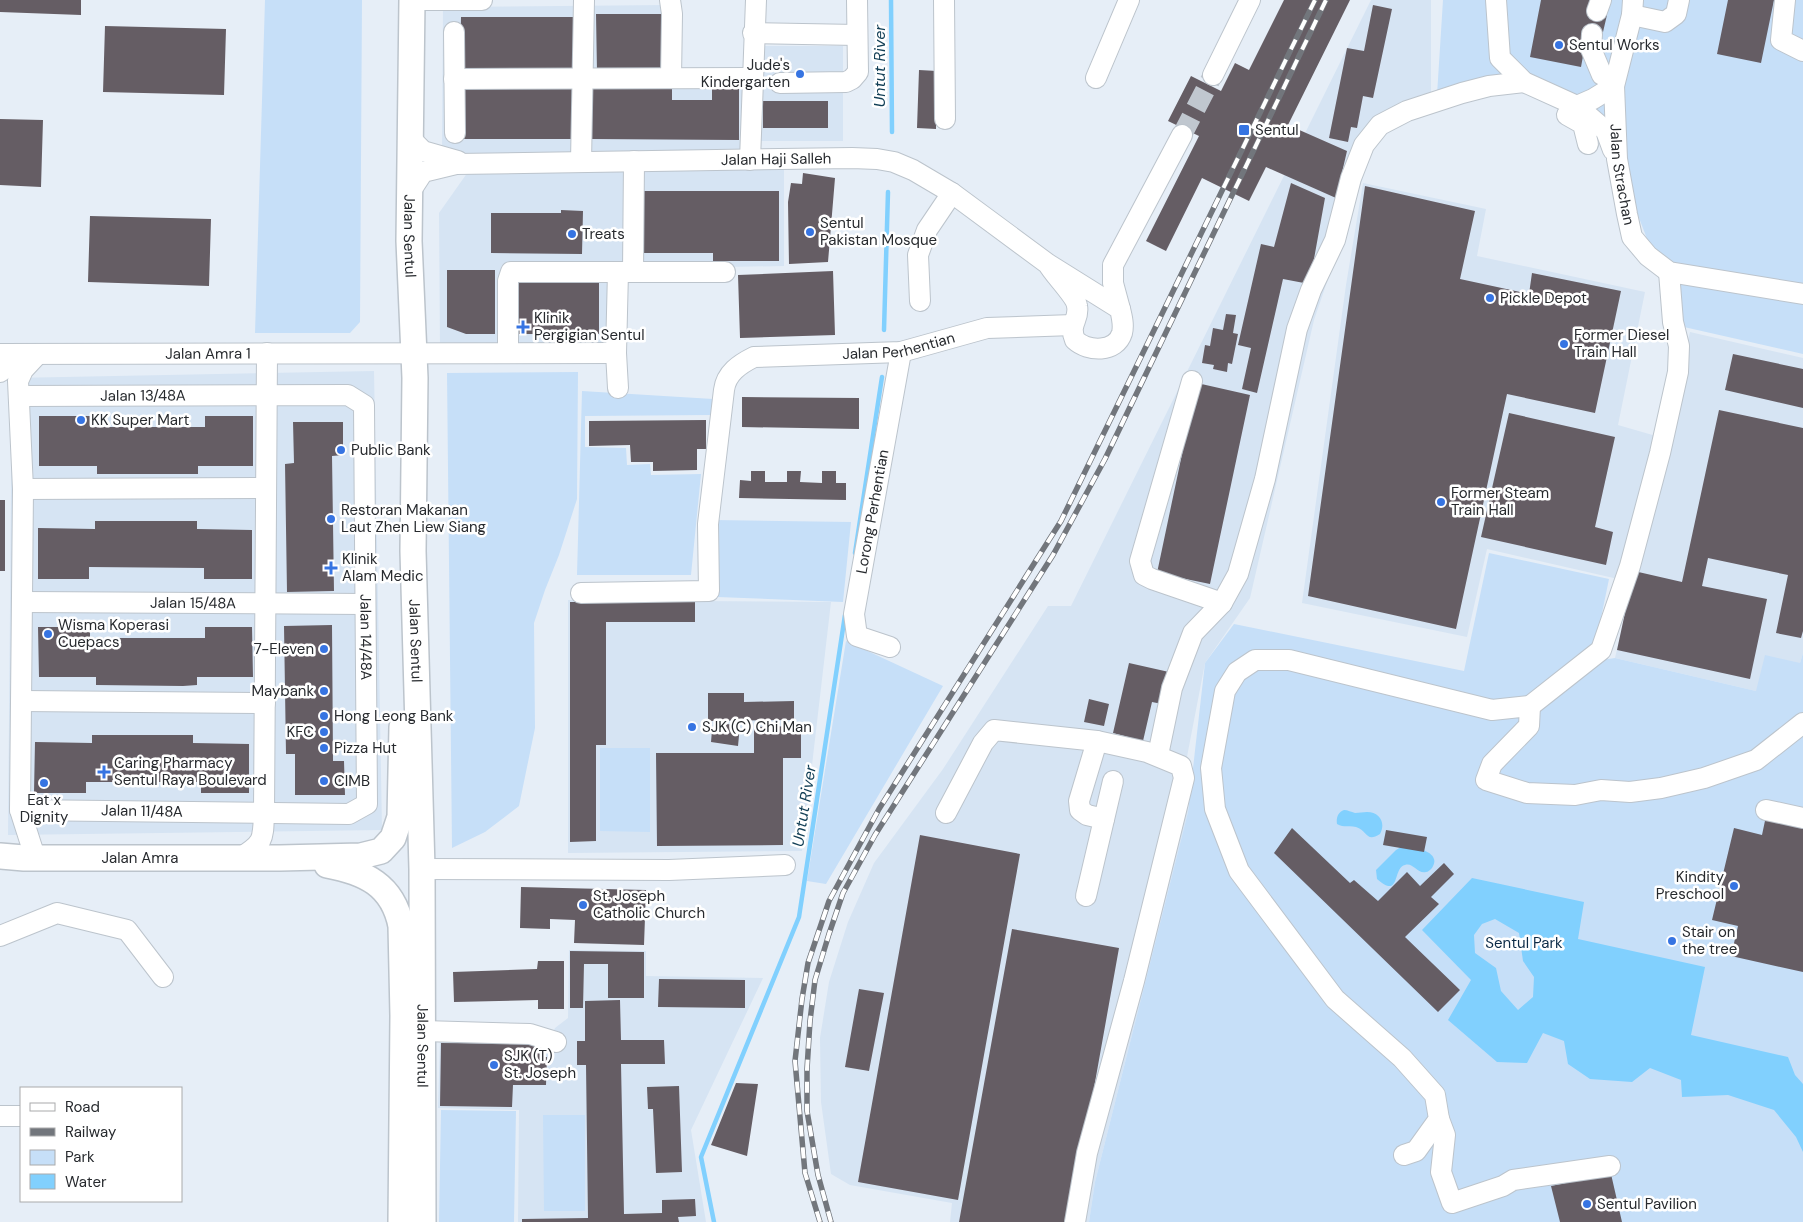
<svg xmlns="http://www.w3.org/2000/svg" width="1803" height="1222" viewBox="0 0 1803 1222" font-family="'DM Sans',sans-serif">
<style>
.built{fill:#d6e4f3}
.green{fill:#c6dff8}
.water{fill:#81d0fe;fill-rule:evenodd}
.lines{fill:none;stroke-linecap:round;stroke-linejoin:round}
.stream{stroke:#81d0fe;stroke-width:4.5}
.building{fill:#655d64}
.minor-tunnel{stroke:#c0c7cf;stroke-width:20;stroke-dasharray:20 10;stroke-linecap:butt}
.minor-casing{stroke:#bcc4cc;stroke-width:22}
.major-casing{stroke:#bcc4cc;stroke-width:28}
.minor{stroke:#fff;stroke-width:20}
.major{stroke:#fff;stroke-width:25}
.rail-casing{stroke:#72767c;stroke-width:5.5}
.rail{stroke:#fff;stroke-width:4;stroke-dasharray:11;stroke-linecap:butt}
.poi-dot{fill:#3674e2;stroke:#fff;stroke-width:2}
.labels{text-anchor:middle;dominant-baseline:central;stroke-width:5;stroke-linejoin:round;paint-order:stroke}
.poi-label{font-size:15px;fill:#272a2e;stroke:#fff;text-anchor:start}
.street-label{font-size:15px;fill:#272a2e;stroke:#fff}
.park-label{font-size:15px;fill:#0c2b47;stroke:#fff}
.water-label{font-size:16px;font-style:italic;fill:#113e55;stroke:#fff}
</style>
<rect width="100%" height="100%" fill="#e6eef7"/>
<path class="built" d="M1371,0H1431V109L1396,123L1378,139L1365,165L1363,177L1314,320L1250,598L1205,663L1186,762L1188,812L1095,1182L1089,1222H950L952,1203L850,1185L831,1174L821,1102L820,1038L829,982L848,922L874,863L943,769L1048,606H1071Z
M667,5L668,82H745L744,154L475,157L442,152L443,7Z
M758,46H843V141H758Z
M784,165V266L614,269L612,347L440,348L439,213L470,169Z
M1363,183L1486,209L1477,256L1645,292L1618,425L1656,436L1618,579L1487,549L1467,637L1302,603L1346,285Z
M1690,332L1803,358V653L1800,663L1756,691L1615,658Z
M374,371L382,830L8,835L12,378Z
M568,600L831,602L802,851L568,853Z
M569,950L646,951V976L763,978L691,1130L706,1222H518L519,1110L438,1108L440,1041L548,1042L555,1028L568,1018Z"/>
<path class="green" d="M265,0H362L360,322L350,333H255Z
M1443,0H1803V354L1684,327L1678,283L1657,265L1636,210L1607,123L1530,75L1437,95Z
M578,372L577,499L559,555L545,590L534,623L535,728L519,806L485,832L452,848L447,373Z
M582,391L713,399L711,415L585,416V447L626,448L627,465L650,464L651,475L701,474L691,575H577Z
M713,520L851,522L843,602L717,597Z
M1489,553L1609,579L1594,652L1595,661L1615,658L1756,691L1765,655L1800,663L1803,653V1222H1089L1095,1182L1188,812L1205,663L1234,624L1464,671Z
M846,641L943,686L826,884L807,881Z
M600,748H650V832L600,831Z
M441,1110L516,1111L514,1222H439Z
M585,1115V1211H544L543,1115Z"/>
<path class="water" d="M1344,810C1348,810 1351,812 1355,813C1359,813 1363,812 1367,812C1380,812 1386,823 1380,834C1366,843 1368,831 1356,827C1350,825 1344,828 1337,824C1336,818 1338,812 1344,810Z
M1401,847C1413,846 1443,851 1432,868C1430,870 1428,872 1426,872C1417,874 1413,862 1405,865C1392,868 1401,900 1377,879L1376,870L1396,850Z
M1472,878L1584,902L1578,939L1705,967L1691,1035L1788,1057L1795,1075L1803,1084V1152L1796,1137L1774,1110L1728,1095L1682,1097L1681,1080L1650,1068L1632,1082L1590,1079L1568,1064L1564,1041L1543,1033L1527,1063L1497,1062L1448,1020L1471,980L1422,930ZM1495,919L1519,933L1523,961L1534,977L1533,997L1518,1010L1501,991L1496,968L1475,953L1474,935L1482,924Z"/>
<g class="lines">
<path class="stream" d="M891,0L892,132
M884,330L888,192
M855,553L882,377
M714,1222L701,1157L799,917L845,615"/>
</g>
<path class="building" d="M0,0H81V15L0,12Z
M1284,0H1350L1288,125L1347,151L1336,198L1266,167L1249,201L1202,178L1166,251L1146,241L1199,136L1168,121L1191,76L1221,91L1235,63L1249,70Z
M1541,0H1596L1594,13L1607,15L1603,32L1588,29L1581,67L1530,57Z
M1728,0H1774L1761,63L1717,54Z
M1373,5L1392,9L1373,98L1363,96L1357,128L1351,127L1348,142L1329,138L1347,48L1364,51Z
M596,14H665V72H597Z
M461,17H576V71L460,70Z
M105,26L226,29L224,95L103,92Z
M919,70L937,71L936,129L917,128Z
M712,84H739V140L592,139V85H672V100H712Z
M461,86H576V139H460Z
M763,101H828V128H763Z
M0,119L43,120L41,187L0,185Z
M803,173L835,178L828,262L789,264L788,202L791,183L802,184Z
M1291,183L1325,198L1312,270L1304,283L1283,279L1257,393L1242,389L1251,348L1238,345L1261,244L1274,247Z
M1365,186L1475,211L1460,279L1529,294L1532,273L1621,291L1595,413L1507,394L1456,629L1308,596Z
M640,191H779V261H713V253H640Z
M561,210L583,211L582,254L491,253V213H561Z
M90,216L211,219L209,286L88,282Z
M447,270H495V334H466L447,327Z
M833,271L835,335L740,338L738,275Z
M516,282L599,283V334H515Z
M1226,314L1236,315L1233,333L1238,334L1232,364L1228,363L1227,372L1213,369L1214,365L1202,363L1205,345L1210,346L1213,328L1223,330Z
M1733,354L1803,369V408L1725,390Z
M1197,383L1250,395L1210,584L1157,573Z
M742,397L859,398V429L742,427Z
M1719,410L1803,428V631L1801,638L1776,633L1788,575L1708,558L1702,586L1767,599L1750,679L1617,650L1634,571L1682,582Z
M1509,413L1615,437L1595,527L1613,532L1606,565L1481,537Z
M39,416H91V427H205V416H253V466H198V474H97V466H39Z
M706,420V449H697V470L653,471V462H631L630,445L589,446V421Z
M293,422H343V455L332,456L334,591L287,592L285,464L294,463Z
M751,471H765V482H787V471H801L800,482L822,483V471H836V483H846V500L739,498L740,480L751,481Z
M0,500H5V571H0Z
M95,521H197V529L252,530V579H204V568L89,567V579H38V528L95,529Z
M570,602H695V622H606V745H596V841L570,842Z
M332,625L333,761H344L345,795H295V754H286L284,626Z
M38,627H90V638H205V627H252L253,677H197V685L183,686L96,685V677H39Z
M1129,663L1169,672L1162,704L1152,702L1143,741L1113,733Z
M708,693H744V702L794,701V720L708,721Z
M1089,699L1109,704L1104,726L1084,722Z
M725,724L740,725L738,746L711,742L712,730L724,731Z
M801,726V758H783V845L657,846L656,753H754V727Z
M92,735H193V743L249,744V793H201V782H86V793H34L35,742L92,743Z
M1766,816L1803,825V972L1731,956L1738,926L1712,920L1734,828L1762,835Z
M1292,828L1350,883L1354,880L1378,901L1407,872L1420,886L1444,863L1454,874L1431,897L1439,904L1405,937L1460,990L1438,1012L1274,853Z
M1386,830L1427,837L1424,852L1383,845Z
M920,835L1020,854L958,1200L858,1182Z
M521,887L646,890L644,945L574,943L575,920L550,919V929L520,928Z
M1012,929L1119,948L1070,1222H959Z
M570,951L644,952V998H608V964H584L583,1008H570Z
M538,961H564V1009H538V1000L454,1002L453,972L537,969Z
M659,979L745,980V1008L658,1007Z
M859,989L884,993L869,1071L845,1067Z
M620,1000L621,1040H664L665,1064H621L624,1214L662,1213V1200L695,1199L696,1216L678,1217L679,1222H522V1219L588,1218L586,1065H577V1041H585V1001Z
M441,1043L542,1044V1057H547L546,1085H513L512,1107L440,1106Z
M736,1083L758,1084L747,1156L711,1145Z
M679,1086L682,1172L656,1173L653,1109H648L647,1087Z
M1611,1174L1622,1222H1560L1551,1186Z"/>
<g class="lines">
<path class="minor-tunnel" d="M1182,135L1213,75"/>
<g class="minor-casing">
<g id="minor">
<path d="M412,0H482"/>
<path d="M670,0L672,14L671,78"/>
<path d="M944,0L945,119"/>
<path d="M1496,0L1500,58L1524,82L1577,106L1606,131L1613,150"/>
<path d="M1785,0L1781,40L1803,51"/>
<path d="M1597,11L1601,0"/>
<path d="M1632,15L1665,22L1676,14L1679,0"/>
<path d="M454,32L455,133"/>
<path d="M753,33L857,35"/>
<path d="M1592,34L1591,49L1602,75L1615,80"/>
<path d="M1213,75L1250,0"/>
<path d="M1096,78L1129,0"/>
<path d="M454,79L752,78"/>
<path d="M780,83L846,82L852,79L858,72L857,0"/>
<path id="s1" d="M1614,86L1617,159L1627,214L1632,237L1648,256L1669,272L1803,294"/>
<path d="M1577,106L1593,99L1614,86L1632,15L1633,0"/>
<path d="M1567,115L1583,124L1588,144"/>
<path d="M410,138L423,151L458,161"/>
<path d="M750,160L756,0"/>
<path d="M581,162L584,0"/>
<path id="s2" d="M410,192L423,172L456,164L852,158L877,159L894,162L913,170L952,193L1048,264L1120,309C1122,317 1124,325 1122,333C1116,353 1088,352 1075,340C1068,323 1080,320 1077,306C1076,296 1054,275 1048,264"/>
<path d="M633,272H725"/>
<path d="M920,301L918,255L927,230L952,193"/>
<path d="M1120,309L1113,283V265L1182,135"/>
<path d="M508,353V281L511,272H618"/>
<path id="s3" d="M0,354L616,353"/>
<path d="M0,372L24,354"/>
<path d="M1192,381L1140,561L1144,575L1152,579L1222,603"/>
<path d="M618,388L616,353L618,272H633L634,161"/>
<path id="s4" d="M19,396L348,395L364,405L367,804L349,814L20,810"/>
<path d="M23,489L266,488"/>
<path id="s5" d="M581,593L709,591L708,524L724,390C726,373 740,364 754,357L901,352L987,328L1073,325"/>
<path id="s6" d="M22,602L365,604"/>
<path id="s7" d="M890,647L857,636L854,614L901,352"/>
<path d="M22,701L265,703"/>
<path d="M1530,706L1601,650L1630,566L1660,453L1678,372L1679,346L1673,322L1669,272"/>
<path d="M1097,741L1079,801L1080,810L1087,815L1104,819"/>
<path d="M1158,755L1172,688L1193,633L1222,603L1238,574L1265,479L1297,329L1311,290L1335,240L1351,178L1364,145L1380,125L1407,111L1462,93L1489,86L1524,82"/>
<path d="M1766,810L1803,818"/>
<path d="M946,813L983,743L994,730L1097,741L1147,752L1181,766L1184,778L1134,981L1087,1153L1075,1222"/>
<path d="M35,857L20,810L23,489L18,381L23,370L38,354"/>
<path d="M240,858C264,843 263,840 264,813L267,353"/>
<path d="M422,869L669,870L785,865"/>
<path d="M1086,896L1113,781"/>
<path d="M0,936L57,913L127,930L163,977"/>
<path d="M423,1031L530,1034L556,1042"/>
<path d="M0,1116H21"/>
<path d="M1439,1119L1445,1135L1441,1172L1452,1203L1503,1186L1513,1180L1610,1166"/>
<path d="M1404,1155L1416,1151L1439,1119L1435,1095L1402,1058L1335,999L1239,871L1215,809L1211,768L1225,691L1237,672L1255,660H1289L1492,710L1530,706L1529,726L1492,764L1486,780L1527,793L1575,795L1601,790L1630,792L1661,788L1704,778L1756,760L1803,723"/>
</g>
</g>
<g class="major-casing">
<g id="major">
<path id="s8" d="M412,0L409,241L415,378L413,551L422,869L423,1222"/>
<path id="s9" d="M0,856L24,858H280L361,856L381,851L393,838L400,817L402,727"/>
<path d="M327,865C365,872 393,885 401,926L403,1016L401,1222"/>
</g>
</g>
<use href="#minor" class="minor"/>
<use href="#major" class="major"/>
<g class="rail-casing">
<path id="rail" d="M820,1222L805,1173L795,1061L802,999L808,963L829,901L879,809L1061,521L1315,0
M831,1222L818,1175L807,1111V1069L810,1021L815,980L829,934L843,893L875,835L1053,555L1105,459L1326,0"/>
</g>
<use href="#rail" class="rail"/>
</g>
<g class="poi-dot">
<circle cx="1559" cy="45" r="5"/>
<circle cx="800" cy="74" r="5"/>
<rect x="1238" y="124" width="12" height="12" rx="2.5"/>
<circle cx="810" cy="232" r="5"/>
<circle cx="572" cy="234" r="5"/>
<circle cx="1490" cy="298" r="5"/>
<path d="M520.5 319.5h5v5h5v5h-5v5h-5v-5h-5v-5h5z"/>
<circle cx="1564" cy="344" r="5"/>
<circle cx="81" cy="420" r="5"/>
<circle cx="341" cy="450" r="5"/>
<circle cx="1441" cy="502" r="5"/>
<circle cx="331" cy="519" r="5"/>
<path d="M328.5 560.5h5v5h5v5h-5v5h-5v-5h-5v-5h5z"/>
<circle cx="48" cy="634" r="5"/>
<circle cx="324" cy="649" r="5"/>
<circle cx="324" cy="691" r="5"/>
<circle cx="324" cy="716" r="5"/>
<circle cx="692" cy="727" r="5"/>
<circle cx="324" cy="732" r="5"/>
<circle cx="324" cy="748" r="5"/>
<path d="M101.5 764.5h5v5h5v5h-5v5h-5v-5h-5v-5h5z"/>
<circle cx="324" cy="781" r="5"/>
<circle cx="44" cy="783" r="5"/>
<circle cx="1734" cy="886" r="5"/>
<circle cx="583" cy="905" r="5"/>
<circle cx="1672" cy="941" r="5"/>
<circle cx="494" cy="1065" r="5"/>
<circle cx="1587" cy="1204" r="5"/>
</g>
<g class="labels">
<g class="poi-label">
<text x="1569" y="45">Sentul Works</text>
<text x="790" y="65" text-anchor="end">Jude's<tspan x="790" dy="17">Kindergarten</tspan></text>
<text x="1255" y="130">Sentul</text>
<text x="820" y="223">Sentul<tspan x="820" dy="17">Pakistan Mosque</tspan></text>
<text x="582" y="234">Treats</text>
<text x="1500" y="298">Pickle Depot</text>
<text x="534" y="318">Klinik<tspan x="534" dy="17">Pergigian Sentul</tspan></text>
<text x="1574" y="335">Former Diesel<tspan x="1574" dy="17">Train Hall</tspan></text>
<text x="91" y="420">KK Super Mart</text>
<text x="351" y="450">Public Bank</text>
<text x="1451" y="493">Former Steam<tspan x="1451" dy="17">Train Hall</tspan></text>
<text x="341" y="510">Restoran Makanan<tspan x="341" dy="17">Laut Zhen Liew Siang</tspan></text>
<text x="342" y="559">Klinik<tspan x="342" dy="17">Alam Medic</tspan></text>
<text x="58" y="625">Wisma Koperasi<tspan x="58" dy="17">Cuepacs</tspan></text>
<text x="314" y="649" text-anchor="end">7-Eleven</text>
<text x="314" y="691" text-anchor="end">Maybank</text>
<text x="334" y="716">Hong Leong Bank</text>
<text x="702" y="727">SJK (C) Chi Man</text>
<text x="314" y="732" text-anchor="end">KFC</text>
<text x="334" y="748">Pizza Hut</text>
<text x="114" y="763">Caring Pharmacy<tspan x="114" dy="17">Sentul Raya Boulevard</tspan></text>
<text x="334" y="781">CIMB</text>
<text x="44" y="800" text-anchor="middle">Eat x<tspan x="44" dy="17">Dignity</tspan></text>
<text x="1724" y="877" text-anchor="end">Kindity<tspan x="1724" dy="17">Preschool</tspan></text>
<text x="593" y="896">St. Joseph<tspan x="593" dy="17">Catholic Church</tspan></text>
<text x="1682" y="932">Stair on<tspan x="1682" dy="17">the tree</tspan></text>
<text x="504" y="1056">SJK (T)<tspan x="504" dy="17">St. Joseph</tspan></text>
<text x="1597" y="1204">Sentul Pavilion</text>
</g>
<g class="street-label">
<text stroke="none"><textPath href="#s2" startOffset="378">Jalan Haji Salleh</textPath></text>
<text stroke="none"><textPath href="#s1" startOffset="89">Jalan Strachan</textPath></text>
<text stroke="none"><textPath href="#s8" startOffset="236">Jalan Sentul</textPath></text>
<text stroke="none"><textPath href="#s5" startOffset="522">Jalan Perhentian</textPath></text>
<text stroke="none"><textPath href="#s3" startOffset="208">Jalan Amra 1</textPath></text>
<text stroke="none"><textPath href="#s4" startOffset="124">Jalan 13/48A</textPath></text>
<text stroke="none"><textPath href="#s7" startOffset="161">Lorong Perhentian</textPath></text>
<text stroke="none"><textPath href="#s6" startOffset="171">Jalan 15/48A</textPath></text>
<text stroke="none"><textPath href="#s4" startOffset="580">Jalan 14/48A</textPath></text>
<text stroke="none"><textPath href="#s8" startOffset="641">Jalan Sentul</textPath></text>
<text transform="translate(142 811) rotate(1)">Jalan 11/48A</text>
<text stroke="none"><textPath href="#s9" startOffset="140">Jalan Amra</textPath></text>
<text stroke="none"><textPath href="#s8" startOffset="1046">Jalan Sentul</textPath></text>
</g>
<g class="park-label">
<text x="1524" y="943">Sentul Park</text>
</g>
<g class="water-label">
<text transform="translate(879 66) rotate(-90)">Untut River</text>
<text transform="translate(804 806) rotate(-81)">Untut River</text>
</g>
</g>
<rect x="20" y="1087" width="162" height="115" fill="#ffffff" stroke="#a9aaab"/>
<rect x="30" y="1103" width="25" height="8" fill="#ffffff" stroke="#a9aaab"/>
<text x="65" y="1112" font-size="15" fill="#272a2e">Road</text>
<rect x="30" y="1128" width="25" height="8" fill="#72767c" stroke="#a9aaab"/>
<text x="65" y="1137" font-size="15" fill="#272a2e">Railway</text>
<rect x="30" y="1150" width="25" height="15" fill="#c6dff8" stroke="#a9aaab"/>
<text x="65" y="1162" font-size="15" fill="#272a2e">Park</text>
<rect x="30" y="1174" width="25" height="15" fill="#81d0fe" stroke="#a9aaab"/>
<text x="65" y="1187" font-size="15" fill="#272a2e">Water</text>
</svg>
